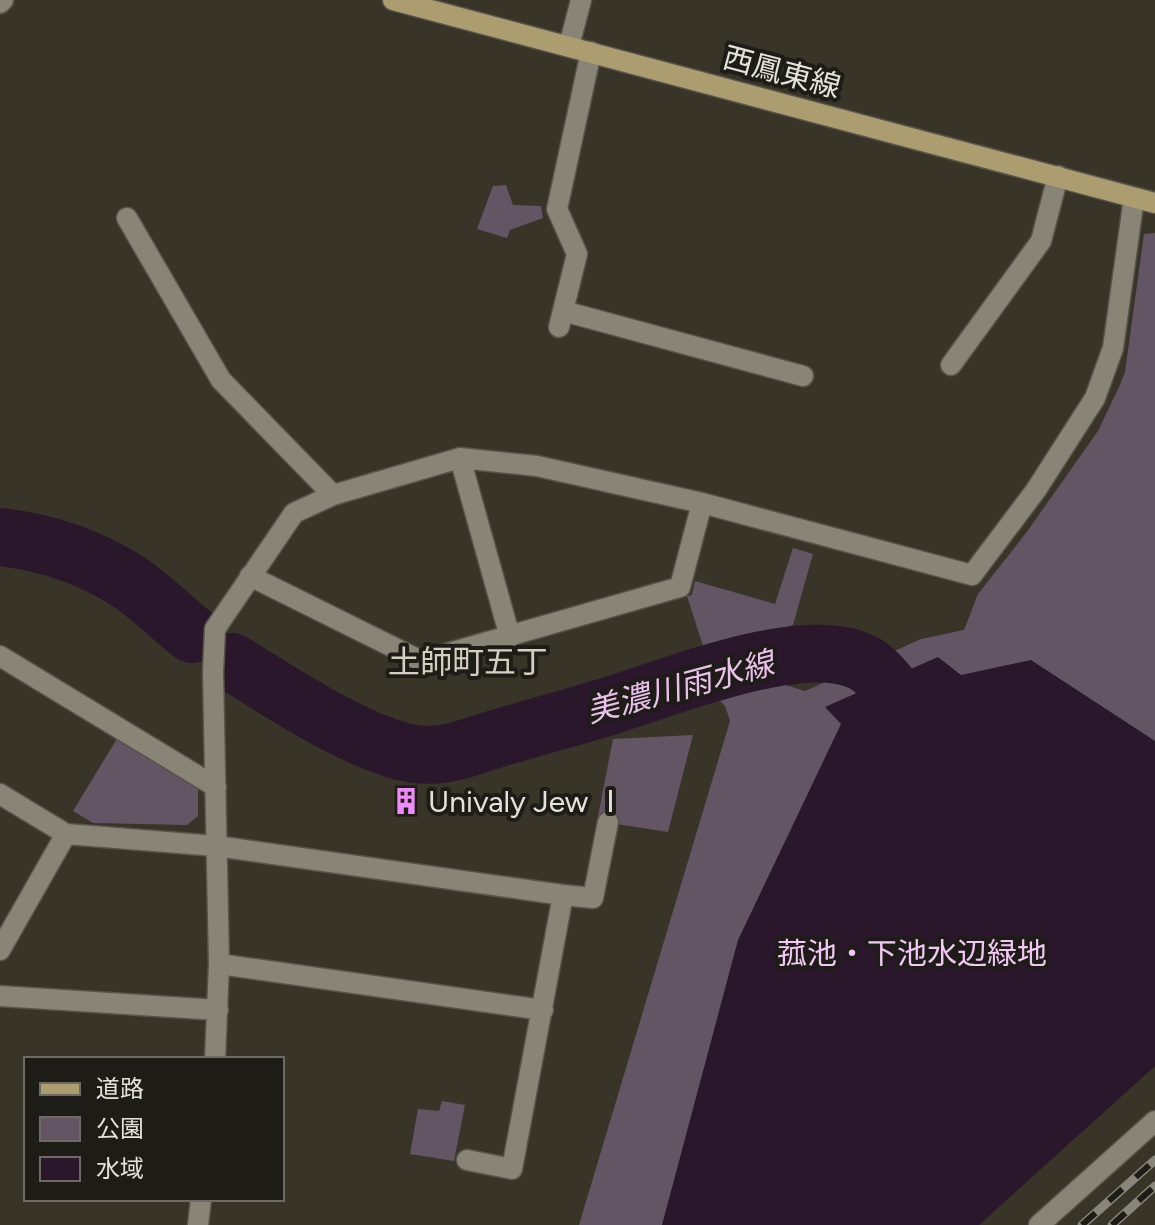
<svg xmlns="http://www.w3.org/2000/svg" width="1155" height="1225" viewBox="0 0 1155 1225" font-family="Figtree,'Noto Sans JP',sans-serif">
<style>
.green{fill:#645565}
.water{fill:#2a172c}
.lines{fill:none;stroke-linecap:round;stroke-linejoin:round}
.river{stroke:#2a172c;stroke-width:58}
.minor-casing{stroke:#565349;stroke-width:23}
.major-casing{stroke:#565349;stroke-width:23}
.minor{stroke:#888476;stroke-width:20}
.major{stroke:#ab9d6f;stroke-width:20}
.rail-casing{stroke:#88857b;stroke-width:9}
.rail{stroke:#1e1c16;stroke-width:6;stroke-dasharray:18;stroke-linecap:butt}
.labels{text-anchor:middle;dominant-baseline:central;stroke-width:8;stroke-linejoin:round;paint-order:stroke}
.street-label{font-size:30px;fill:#e4e2da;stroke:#1e1c16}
.poi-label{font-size:30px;fill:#e4e2da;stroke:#1e1c16;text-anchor:start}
.park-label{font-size:30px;fill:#f2c7f5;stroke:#1e1c16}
.neighbourhood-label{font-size:32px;fill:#d4cfbf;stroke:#1e1c16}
.water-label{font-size:32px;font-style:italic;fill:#e9bfec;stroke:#1e1c16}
</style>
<rect width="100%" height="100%" fill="#383428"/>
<path class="green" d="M506,185L513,205L541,206L543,218L510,230L507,238L477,229L493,186Z
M1155,233V1060L975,1225H579L730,721L725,706L715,696L782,684L805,691L921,639L964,630L978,594L1026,533L1098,431L1119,387L1125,372L1144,234Z
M793,548L813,554L793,625L705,652L687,596L692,595L695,581L775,604Z
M693,735L668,832L597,821L613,739Z
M118,737L198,786V816L187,825L93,823L73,811Z
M442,1101L465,1105L454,1161L410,1154L418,1109L439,1111Z"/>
<path class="water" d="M938,657L961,675L1031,660L1155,741V1066L979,1225H662L738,940L841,724L825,707Z"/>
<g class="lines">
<path class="river" d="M0,537C46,542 90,557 129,582C151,597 171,617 192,634
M232,662C279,691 361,746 415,754C432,756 448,754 464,749C512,733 561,721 609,706C673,687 801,633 862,662C886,673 914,723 931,746"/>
<g class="minor-casing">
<path id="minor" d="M0,3L3,0
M569,46L581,0
M127,218L221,380L333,495
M563,311L803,376
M559,327L577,254L557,209L591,52
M951,365L1041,241L1058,176
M460,458L510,637
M250,576L421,661L680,587L702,503
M0,656L216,787
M0,794L66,834L216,846L563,895L512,1169L467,1160
M563,895L593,898L608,822
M0,950L66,834
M219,964L543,1010
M0,996L218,1010
M215,1059L219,964L213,672L215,629L294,513L333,495L460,458L537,466L702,503L972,575L1036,490L1095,398L1113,348L1134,198
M198,1225L201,1199
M1039,1225L1155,1121"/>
</g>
<g class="major-casing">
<path id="major" d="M393,0L1155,203"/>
</g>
<use href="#minor" class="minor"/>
<use href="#major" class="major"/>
<g class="rail-casing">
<path id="rail" d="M1082,1225L1155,1160
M1112,1225L1155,1186"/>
</g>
<use href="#rail" class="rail"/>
</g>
<defs>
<g id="building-bare" transform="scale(2.16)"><path d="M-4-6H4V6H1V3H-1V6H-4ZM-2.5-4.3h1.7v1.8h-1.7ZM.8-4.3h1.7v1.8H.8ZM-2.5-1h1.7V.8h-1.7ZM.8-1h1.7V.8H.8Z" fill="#ee8bf8" stroke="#1e1c16" stroke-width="2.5" paint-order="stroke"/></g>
</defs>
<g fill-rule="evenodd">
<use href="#building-bare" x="406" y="801"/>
</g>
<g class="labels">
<g class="street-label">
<text transform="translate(782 72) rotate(15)">西鳳東線</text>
</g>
<g class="poi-label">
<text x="428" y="801">Univaly Jew Ⅰ</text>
</g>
<g class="park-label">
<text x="912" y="953">菰池・下池水辺緑地</text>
</g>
<g class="neighbourhood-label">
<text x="468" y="662">土師町五丁</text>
</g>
<g class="water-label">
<text transform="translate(680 687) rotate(-15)">美濃川雨水線</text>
</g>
</g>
<rect x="24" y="1057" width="260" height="144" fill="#1e1c16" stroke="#6d6b64" stroke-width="2"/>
<rect x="40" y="1083" width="40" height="12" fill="#ab9d6f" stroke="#6d6b64" stroke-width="2"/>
<text x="96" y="1097" font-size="24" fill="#e4e2da">道路</text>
<rect x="40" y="1117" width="40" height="24" fill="#645565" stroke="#6d6b64" stroke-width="2"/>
<text x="96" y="1137" font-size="24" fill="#e4e2da">公園</text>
<rect x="40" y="1157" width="40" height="24" fill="#2a172c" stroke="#6d6b64" stroke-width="2"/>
<text x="96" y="1177" font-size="24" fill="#e4e2da">水域</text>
</svg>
